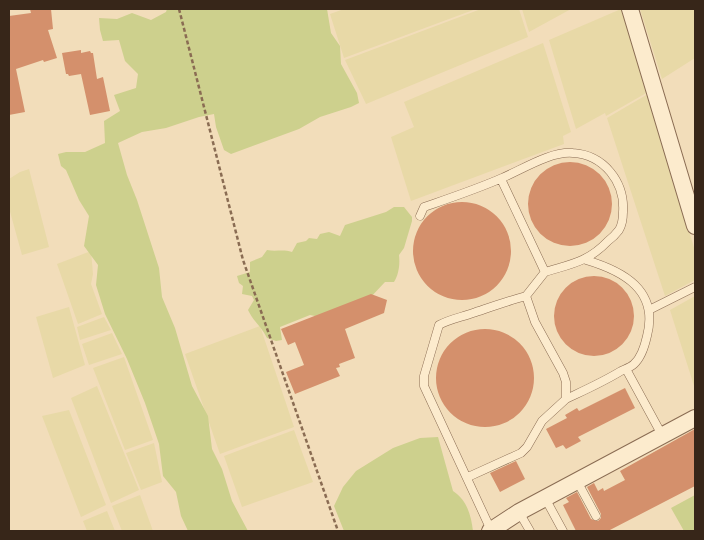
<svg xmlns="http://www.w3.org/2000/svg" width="704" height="540" viewBox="0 0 704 540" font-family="Merriweather,serif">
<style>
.farmland{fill:#e8d9a7}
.green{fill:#cdd08d}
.building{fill:#d4906c}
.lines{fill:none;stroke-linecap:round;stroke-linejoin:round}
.lane-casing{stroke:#8a6c53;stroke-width:9}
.street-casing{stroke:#8a6c53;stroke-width:18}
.path{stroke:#8a6c53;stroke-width:2.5;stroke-dasharray:4 2.5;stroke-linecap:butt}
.lane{stroke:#fcebcd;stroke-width:8}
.street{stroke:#fcebcd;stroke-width:16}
</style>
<rect width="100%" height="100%" fill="#f2ddba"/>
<path class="farmland" d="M344,9H476L344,58L330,14Z
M481,9H519L528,37L366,104L345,60Z
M522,9H571L529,32Z
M621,9L626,13L648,92L606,116L605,113L576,129L549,40Z
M640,9H695V58L662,79Z
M543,43L571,132L563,136L564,144L411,201L391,137L414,127L404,102Z
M648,94L695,251V280L665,296L607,118Z
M29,169L49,247L22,255L9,208V179L20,172Z
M91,251L93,274L91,284L102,314L78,324L57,264Z
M695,296V389L670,310Z
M69,307L85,365L53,378L36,317Z
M104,317L111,330L80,340L77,327Z
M260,326L294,427L220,454L185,354Z
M112,333L122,354L89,365L82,344Z
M124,357L153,440L125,450L93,368Z
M97,386L139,490L111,503L71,398Z
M69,410L106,505L81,517L42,416Z
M294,430L313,482L242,507L224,456Z
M154,443L162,482L141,490L126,453Z
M140,495L153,531H122L112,506Z
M107,511L115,531H87L83,521Z"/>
<path class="green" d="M167,9H327L331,33L340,46L341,64L357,93L359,103L351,107L320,117L299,129L231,154L224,150L216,127L214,114L199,117L166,128L142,132L118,143L127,175L137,200L159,268L162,297L175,328L192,386L208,416L212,449L222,469L232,501L248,531H188L181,516L176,492L163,476L159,444L145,403L127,359L105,314L96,285L98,265L84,246L89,216L79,200L66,170L61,166L58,154L66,152H85L105,143L104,121L120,111L114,95L136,88L138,74L125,61L119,40L103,41L100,30L99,18L117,19L132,13L151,20L166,12Z
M394,207H404L412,217V221L404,248L399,255C400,264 399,274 394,282H385L369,299L325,318L310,315L280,327L282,340L276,341L267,338C262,327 253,321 248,310L254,300L252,296L242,294L243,286L239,283L237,276L250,272V262L262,257L267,250C276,252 283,249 292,252L297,243L306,241L309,238L317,239L320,234L329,232L340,236L345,225L386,212Z
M438,437L453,491C467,500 471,515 473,531H344L334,506L343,487L356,471L393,448L420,438Z
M695,495V531H684L671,508Z"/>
<path class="building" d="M30,9H51L53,29L48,30L57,58L44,62L43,60L16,69L25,112L9,115V16L31,13Z
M81,50V53L90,51L91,53H93L97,79L103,77L110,111L90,115L81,74L69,76L68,74H66L62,53Z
M528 204a42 42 0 1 1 84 0a42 42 0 1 1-84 0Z
M413 251a49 49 0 1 1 98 0a49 49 0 1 1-98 0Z
M554 316a40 40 0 1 1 80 0a40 40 0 1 1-80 0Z
M371,294L387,300L384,313L345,329L355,358L339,364L340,367L336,368L340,376L295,394L286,372L304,365L295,342L288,345L281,329Z
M436 378a49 49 0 1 1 98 0a49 49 0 1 1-98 0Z
M625,388L635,408L578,437L581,441L566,449L563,445L556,448L546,429L567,418L565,415L577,408L579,411Z
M695,429V486L608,531H576L563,505L569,502L566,498L577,492L591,519L598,521L601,518V514L587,487L594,483L598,491L603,488L604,491L625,480L620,471Z
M516,461L525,479L500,492L490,473Z"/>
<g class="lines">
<g class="lane-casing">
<path id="lane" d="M420,216L424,207C450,198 477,189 502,178C523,169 551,151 573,153C604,155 625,182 623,212C623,218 622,225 619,230C616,234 612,238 608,241C588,262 571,264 545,272
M649,310L695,287
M626,369L662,435
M566,399C585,390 603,382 621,371C625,369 631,367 634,364C642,357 645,345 647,336C659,290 623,271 586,260
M468,477L521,453L527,447L542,421L566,399V382L563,373L535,322L526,296L545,272L501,179
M577,481L596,516
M545,498L563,531
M519,512L530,531
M491,530L424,386V376L439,325C450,319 462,317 473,313C491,307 508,301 526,296"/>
</g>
<g class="street-casing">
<path id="street" d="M630,9L695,226
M490,531L519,512L695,418"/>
</g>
<path class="path" d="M179,9L243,260L338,531"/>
<use href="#lane" class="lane"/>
<use href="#street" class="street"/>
</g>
<rect width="704" height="540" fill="none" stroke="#372619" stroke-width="20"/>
</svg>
